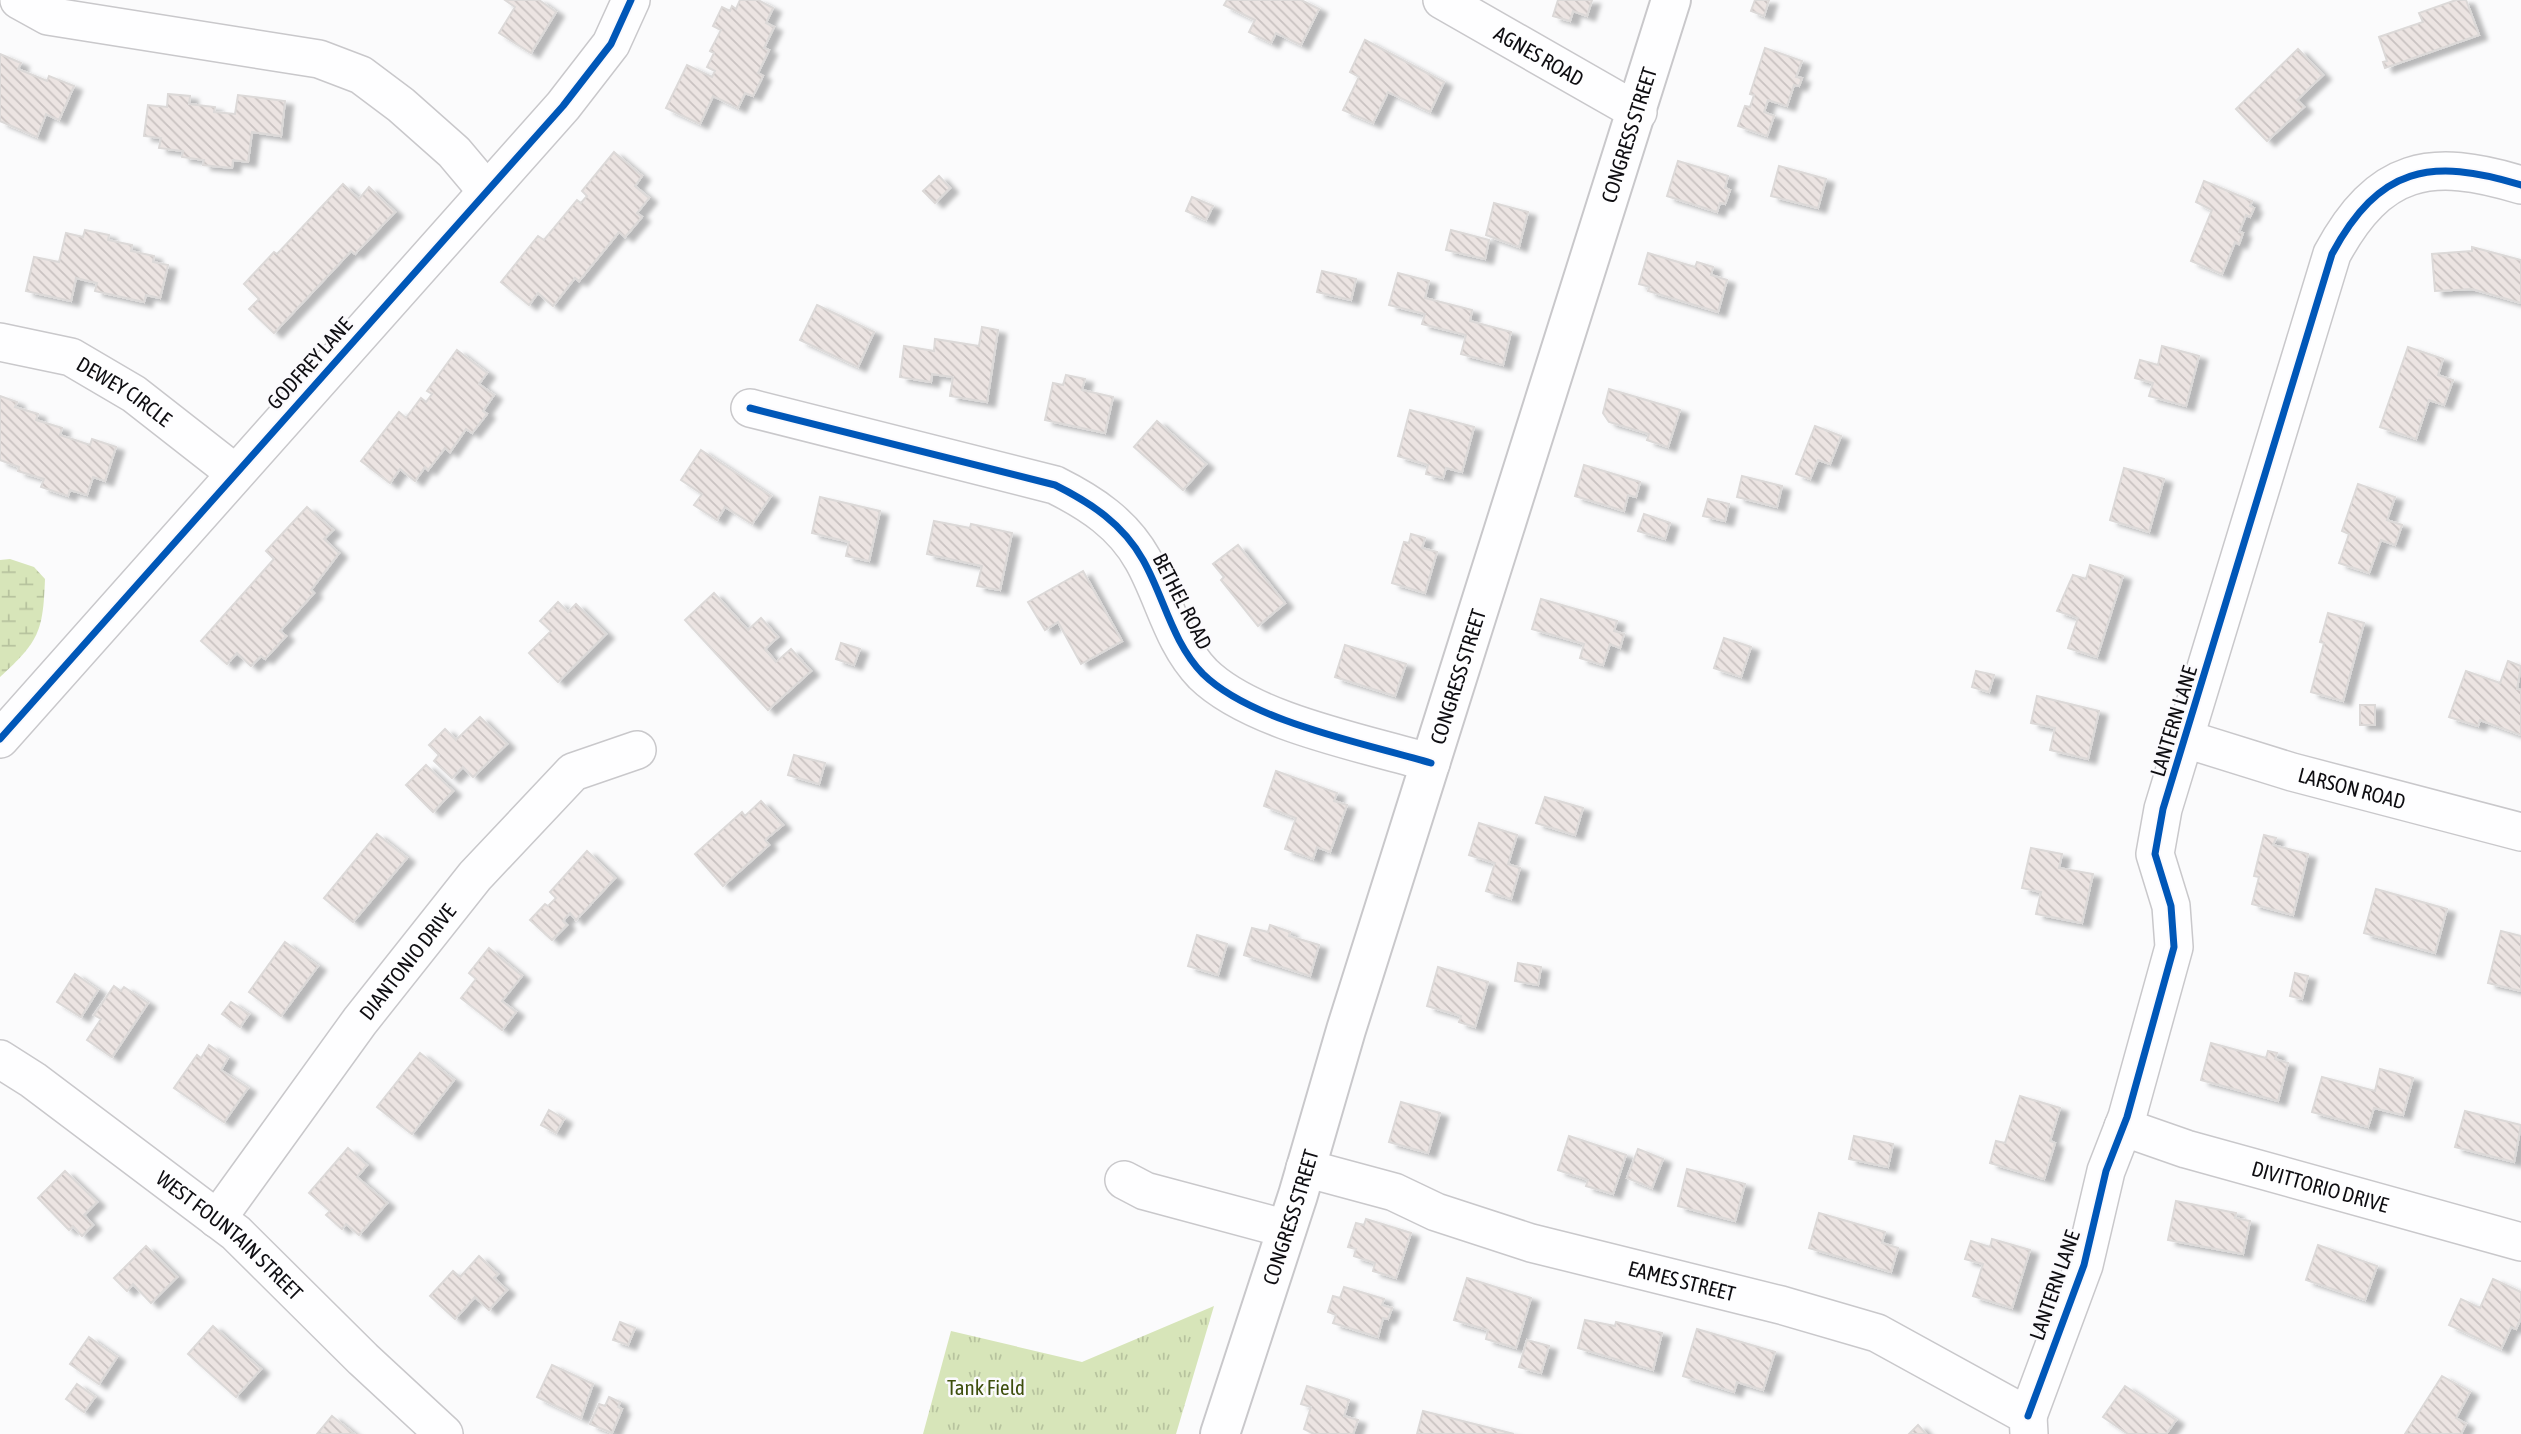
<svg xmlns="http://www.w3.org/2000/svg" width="2521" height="1434" viewBox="0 0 2521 1434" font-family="'Asap Condensed',sans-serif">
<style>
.wetland{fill:url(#wetland-marsh)}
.park{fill:url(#park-tufts)}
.building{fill:url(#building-back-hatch);stroke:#dcd9d8;stroke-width:2;filter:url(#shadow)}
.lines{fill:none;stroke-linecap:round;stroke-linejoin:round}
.minor-casing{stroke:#c9c8cb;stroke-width:40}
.major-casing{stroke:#c9c8cb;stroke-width:42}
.minor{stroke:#fefeff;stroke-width:37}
.major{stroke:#fefeff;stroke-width:38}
.cycleway-casing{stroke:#fbfafd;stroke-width:11}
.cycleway{stroke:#0057b8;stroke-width:7}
.labels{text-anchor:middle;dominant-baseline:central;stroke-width:5;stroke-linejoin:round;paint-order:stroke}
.street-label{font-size:21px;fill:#0f0e12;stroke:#fbfafd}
.park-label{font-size:21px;fill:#3d4e0c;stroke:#fbfafd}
</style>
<defs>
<pattern id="wetland-marsh" width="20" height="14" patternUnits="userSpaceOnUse" patternTransform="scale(1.75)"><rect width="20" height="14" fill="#d7e5b9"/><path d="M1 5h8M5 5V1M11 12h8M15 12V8" fill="none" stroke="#b7c39e"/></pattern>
<pattern id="park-tufts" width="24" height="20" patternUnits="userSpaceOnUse" patternTransform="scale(1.75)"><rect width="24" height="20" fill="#d7e5b9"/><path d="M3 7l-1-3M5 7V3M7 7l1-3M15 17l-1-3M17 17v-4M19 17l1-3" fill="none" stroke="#b7c39e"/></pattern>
<pattern id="building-back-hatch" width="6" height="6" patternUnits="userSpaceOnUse" patternTransform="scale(1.75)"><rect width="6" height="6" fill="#ece4e2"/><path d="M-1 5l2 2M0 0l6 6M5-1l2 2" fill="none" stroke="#c9c2c1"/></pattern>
<filter id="shadow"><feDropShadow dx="8" dy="4.5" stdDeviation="2" flood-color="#0004"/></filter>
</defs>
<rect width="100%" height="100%" fill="#fbfbfc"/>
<path class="wetland" d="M10,559L34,567L45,579C43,632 39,641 0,677V560Z"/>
<path class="park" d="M1214,1306L1176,1434H923L951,1331L1082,1362Z"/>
<path class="building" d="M505,0H539L556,12L531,53L499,33L515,7Z
M740,0H758L773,8L766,23L774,27L764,48L769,50L758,73L763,76L753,96L745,93L738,108L713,96L700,124L666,108L687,65L712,77L715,71L707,67L714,53L710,51L721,30L713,26L722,7L730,11L732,6L736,9Z
M1227,0H1301L1319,9L1301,45L1276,33L1271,43L1249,32L1255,20L1224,5Z
M1558,0H1592L1587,16L1573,11L1570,21L1553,16Z
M1755,0H1769L1764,16L1751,11Z
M2456,0H2466L2479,35L2385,68L2383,62L2387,61L2379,37L2423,22L2419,13Z
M1365,40L1444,82L1430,112L1388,92L1373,123L1343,110L1359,77L1350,72Z
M1765,48L1802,61L1796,77L1802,78L1799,86L1794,85L1787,106L1768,100L1764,112L1774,116L1767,136L1738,126L1745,106L1750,107L1754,95L1750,94Z
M2298,49L2323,75L2297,100L2304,107L2267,141L2236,109Z
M0,54L21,63L18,69L47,81L49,76L74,86L59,120L46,114L37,137L0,121Z
M168,94L190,96L189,104L215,107L214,112L235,114L238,95L285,101L281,136L252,132L248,162L233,160L232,168L203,165L204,160L182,157L183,151L159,148L161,138L144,136L148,105L167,107Z
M614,152L642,176L635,186L649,198L637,213L642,217L625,237L619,232L579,281L575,278L553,306L538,293L529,305L501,282L538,236L544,240L577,200L581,203L587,196L582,191Z
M1678,161L1728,176L1725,188L1730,190L1725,204L1720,203L1717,212L1667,196Z
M1779,166L1826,179L1818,208L1771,196Z
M939,176L950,188L935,203L923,191Z
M2204,181L2252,201L2250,206L2254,208L2250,217L2246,215L2239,232L2243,233L2239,244L2235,242L2222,274L2191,261L2212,210L2196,202Z
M343,184L359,199L369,187L395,212L355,254L351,251L274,333L249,309L259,299L244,284L274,252L277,254Z
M1192,197L1213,206L1206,220L1186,211Z
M1494,203L1528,212L1519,247L1486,235Z
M85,230L109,235L108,240L132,245L131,251L154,256L153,262L168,265L160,298L146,295L144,302L95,291L97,283L76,278L71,301L26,291L34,257L59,262L66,233L83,237Z
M1451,230L1489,240L1485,259L1446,250Z
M2472,247L2521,260V303L2472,289L2435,291L2432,254L2472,251Z
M1648,253L1695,267L1697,262L1713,267L1711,275L1727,280L1718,312L1648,291L1650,287L1639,284Z
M1322,271L1356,279L1351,300L1317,292Z
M1398,273L1429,281L1425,298L1472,310L1470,321L1511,332L1503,365L1461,354L1466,335L1422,324L1425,314L1389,305Z
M817,305L874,332L858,367L800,340Z
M982,327L998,330L987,402L950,396L953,377L932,374L931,382L900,377L904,346L934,351L935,339L979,346Z
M2162,346L2199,356L2186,406L2149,396L2153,383L2135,378L2140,360L2158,365Z
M2408,347L2443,359L2438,375L2453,380L2444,405L2429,400L2416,439L2380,427Z
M457,350L487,373L479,384L494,395L483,411L487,414L472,433L466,429L450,452L445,448L428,470L425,467L415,481L400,469L390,483L361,461L399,412L406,418L421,398L426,402L432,394L427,391Z
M1066,375L1085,379L1082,390L1113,397L1105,433L1045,420L1053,383L1063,385Z
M1609,389L1680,410L1668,447L1647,440L1649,434L1609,422L1603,413Z
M0,396L17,402L15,407L38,414L36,420L62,428L60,435L90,445L92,439L116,447L105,481L93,477L87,495L70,490L68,496L41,487L44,479L18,471L19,467L0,460Z
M1410,410L1474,427L1462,472L1446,468L1443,478L1426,474L1428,465L1398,456Z
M1157,421L1206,464L1183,490L1134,447Z
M1815,426L1841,436L1830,464L1818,460L1810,479L1796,474Z
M701,450L771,496L752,524L725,507L717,520L694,505L702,494L681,480Z
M1584,465L1640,482L1636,497L1628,495L1624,511L1575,496Z
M2124,468L2164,479L2149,532L2110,520Z
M1742,476L1782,486L1777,507L1737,497Z
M2358,484L2395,497L2387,520L2402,525L2395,545L2381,540L2369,573L2339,563L2349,534L2342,531Z
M820,497L880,511L869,561L846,556L849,542L812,533Z
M1708,499L1729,504L1725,521L1703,516Z
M307,507L333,530L324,539L339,553L311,590L314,593L280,631L286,636L265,659L261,656L251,666L237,653L227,664L201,641L274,559L266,551Z
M1644,514L1670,523L1665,539L1638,531Z
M934,521L970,528L971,524L1012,533L1000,590L977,586L982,566L927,554Z
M1411,534L1425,538L1422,548L1437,552L1425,593L1392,583L1404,542L1409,543Z
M1238,545L1285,603L1258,626L1221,580L1224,577L1213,564Z
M2090,565L2123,576L2097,657L2068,648L2078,618L2057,611L2073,575L2086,579Z
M1083,571L1122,641L1081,664L1058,622L1045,630L1028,602Z
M714,593L748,630L761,618L778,637L765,649L776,662L791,649L811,671L768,710L685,620Z
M1541,599L1617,621L1614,631L1624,634L1620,648L1610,644L1603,665L1580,658L1584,644L1532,629Z
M558,602L568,612L576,604L606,634L558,682L529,653L551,631L540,621Z
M2328,613L2364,623L2343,701L2311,692L2324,643L2320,642Z
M1724,638L1751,647L1741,677L1714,668Z
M841,643L860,649L854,665L836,659Z
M1345,645L1406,664L1395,696L1335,677Z
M2508,661L2521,666L2517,689L2521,690V735L2480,720L2478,726L2449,717L2466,671L2500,683Z
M1976,671L1994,675L1989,692L1972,687Z
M2037,696L2099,711L2088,759L2050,750L2055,728L2031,723Z
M2360,705H2375V725H2360Z
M480,717L507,744L473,777L463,767L452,778L434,761L439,755L429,745L445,729L456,740Z
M794,755L825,763L819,784L788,775Z
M426,765L453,791L433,812L406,785Z
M1276,771L1337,793L1334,801L1347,805L1330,852L1317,847L1313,859L1285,849L1296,818L1264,806Z
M1545,797L1583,808L1575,835L1536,823Z
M761,801L783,825L765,840L769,845L723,886L695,854L742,812L745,816Z
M1479,823L1517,835L1508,864L1520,868L1511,899L1486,891L1495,863L1469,855Z
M377,834L407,858L353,922L324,898Z
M2264,835L2276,838L2273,845L2308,854L2293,915L2252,904L2259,877L2254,876Z
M2031,848L2062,854L2059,868L2093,874L2082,923L2036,914L2041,892L2022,888Z
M587,851L615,878L576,920L570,913L563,921L567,925L552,940L530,920L545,904L548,906L556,898L550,892Z
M2376,889L2447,909L2435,953L2364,933Z
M1270,925L1290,932L1289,936L1319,945L1310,976L1244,955L1252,928L1268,932Z
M2501,931L2521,936V991L2488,983Z
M1197,935L1227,944L1218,975L1188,966Z
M285,942L318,966L281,1016L249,992Z
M489,948L522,976L502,1001L516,1012L502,1030L461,998L476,979L469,973Z
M1518,963L1541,967L1538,985L1515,981Z
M1438,967L1488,982L1475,1027L1459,1022L1461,1016L1427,1006Z
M2295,973L2308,976L2302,999L2290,996Z
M75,974L98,990L81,1017L57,1002Z
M114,986L121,991L124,987L148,1003L112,1057L87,1040L101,1019L94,1015Z
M231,1002L249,1014L240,1027L222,1014Z
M2211,1043L2266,1058L2268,1051L2277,1053L2275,1059L2288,1063L2278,1101L2201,1080Z
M209,1045L228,1058L221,1070L248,1088L224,1122L174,1088L197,1055L201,1058Z
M420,1053L454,1080L412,1134L377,1107Z
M2380,1069L2413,1078L2403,1115L2374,1108L2368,1127L2312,1112L2322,1077L2375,1091Z
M2020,1096L2060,1108L2050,1141L2055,1143L2044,1179L1990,1163L1996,1141L2005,1143Z
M1401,1102L1440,1113L1428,1153L1389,1142Z
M549,1110L564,1119L556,1133L541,1125Z
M2465,1111L2521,1125L2514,1162L2455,1147Z
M1569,1136L1626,1155L1613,1194L1586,1186L1588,1180L1558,1170Z
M1854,1136L1893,1144L1888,1167L1849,1159Z
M348,1148L367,1165L357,1177L387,1203L359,1235L346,1224L342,1229L326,1215L330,1211L309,1193Z
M1638,1149L1663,1159L1652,1188L1627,1178Z
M1687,1169L1745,1184L1735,1221L1678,1206Z
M65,1171L97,1202L84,1215L93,1225L82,1236L73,1226L69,1230L38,1198Z
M2176,1201L2236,1213L2235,1218L2250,1221L2243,1254L2168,1240Z
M1819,1213L1885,1232L1882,1243L1898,1248L1891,1272L1809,1248Z
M1366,1219L1411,1233L1396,1278L1373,1271L1375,1263L1354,1256L1356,1249L1348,1247L1356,1223L1364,1225Z
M1992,1239L2030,1250L2012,1308L1973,1296L1983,1264L1965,1259L1971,1241L1990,1247Z
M2318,1245L2377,1266L2365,1300L2306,1280Z
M146,1246L177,1277L151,1303L133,1284L127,1291L114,1278Z
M479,1256L498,1274L494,1278L507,1290L489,1310L475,1297L455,1319L430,1296L453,1271L460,1277Z
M1467,1278L1531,1298L1516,1348L1486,1339L1488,1330L1454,1320Z
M2493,1279L2521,1292V1318L2516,1329L2511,1327L2501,1349L2449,1325L2461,1299L2480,1308Z
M1344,1287L1384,1299L1382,1305L1392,1308L1388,1319L1383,1318L1378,1337L1333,1323L1336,1315L1328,1312L1333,1296L1340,1298Z
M1585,1320L1615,1326L1616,1322L1662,1333L1653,1370L1578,1348Z
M620,1322L635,1328L628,1345L613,1340Z
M213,1326L261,1369L236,1397L188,1354Z
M1697,1329L1775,1352L1763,1390L1737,1382L1734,1392L1683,1376Z
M89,1337L117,1357L99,1384L70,1364Z
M1527,1340L1549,1346L1541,1373L1519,1367Z
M552,1365L593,1384L581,1418L537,1397Z
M2442,1376L2470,1392L2456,1418L2466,1424L2461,1434H2405Z
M77,1384L95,1397L84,1412L66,1399Z
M1307,1386L1349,1400L1344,1416L1358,1420L1353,1434H1314L1304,1429L1311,1407L1301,1404Z
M2125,1386L2176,1420L2166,1434H2128L2103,1417Z
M609,1397L620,1402L618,1407L622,1409L612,1433L590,1424L599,1404L605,1406Z
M1423,1411L1514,1434H1417Z
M332,1416L354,1434H317Z
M1918,1425L1926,1434H1909Z"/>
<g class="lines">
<g class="minor-casing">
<g id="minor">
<path d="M19,0L48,16L319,59L361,75L401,105L454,152L486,190"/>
<path id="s1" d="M1442,0L1638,112"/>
<path id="s2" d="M0,342L71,357L134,394L235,473"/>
<path d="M750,408L1055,485C1091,503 1123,524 1143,560C1164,597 1172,642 1203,674C1252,722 1364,743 1431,763"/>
<path d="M0,739L563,106L611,44L631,0"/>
<path id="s3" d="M2186,739L2292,772L2521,832"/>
<path id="s4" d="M0,1059L33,1080L236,1233L363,1359L444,1434"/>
<path id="s5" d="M2123,1127L2186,1149L2521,1242"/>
<path id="s6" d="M1305,1168L1394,1192L1436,1212L1531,1243L1781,1305L1877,1333L2028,1416L2029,1434"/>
<path d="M1124,1180L1145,1191L1287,1229"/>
<path id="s7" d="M217,1219L360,1021L475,876L573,772L637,750"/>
<path d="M2028,1416L2084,1265L2106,1171L2127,1117L2174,947L2171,906L2155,854L2163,809L2332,254C2379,167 2430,157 2521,185"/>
</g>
</g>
<g class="major-casing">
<g id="major">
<path id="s8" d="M1220,1434L1298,1195L1346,1030L1671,0"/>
</g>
</g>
<use href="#minor" class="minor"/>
<use href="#major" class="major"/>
<g class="cycleway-casing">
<path id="cycleway" d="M750,408L1055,485C1091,503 1123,524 1143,560C1164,597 1172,642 1203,674C1252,722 1364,743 1431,763
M0,739L563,106L611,44L631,0
M2028,1416L2084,1265L2106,1171L2127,1117L2174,947L2171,906L2155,854L2163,809L2332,254C2379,167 2430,157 2521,185"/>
</g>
<use href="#cycleway" class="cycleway"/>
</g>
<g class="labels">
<g class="street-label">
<text stroke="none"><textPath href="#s1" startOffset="112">AGNES ROAD</textPath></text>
<text stroke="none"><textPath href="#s8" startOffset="1362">CONGRESS STREET</textPath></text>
<text transform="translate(309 363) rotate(-48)">GODFREY LANE</text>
<text stroke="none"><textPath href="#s2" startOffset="136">DEWEY CIRCLE</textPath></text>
<text transform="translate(1183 601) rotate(63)">BETHEL ROAD</text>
<text stroke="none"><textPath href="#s8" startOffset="794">CONGRESS STREET</textPath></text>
<text transform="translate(2173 721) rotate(-73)">LANTERN LANE</text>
<text stroke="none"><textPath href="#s3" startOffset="173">LARSON ROAD</textPath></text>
<text stroke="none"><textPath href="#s7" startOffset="320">DIANTONIO DRIVE</textPath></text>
<text stroke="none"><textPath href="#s5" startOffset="206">DIVITTORIO DRIVE</textPath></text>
<text stroke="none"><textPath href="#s8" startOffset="228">CONGRESS STREET</textPath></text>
<text stroke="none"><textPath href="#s4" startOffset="290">WEST FOUNTAIN STREET</textPath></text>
<text stroke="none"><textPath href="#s6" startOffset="394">EAMES STREET</textPath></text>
<text transform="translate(2054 1285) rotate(-71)">LANTERN LANE</text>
</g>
<g class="park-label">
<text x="986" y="1387">Tank Field</text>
</g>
</g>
</svg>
